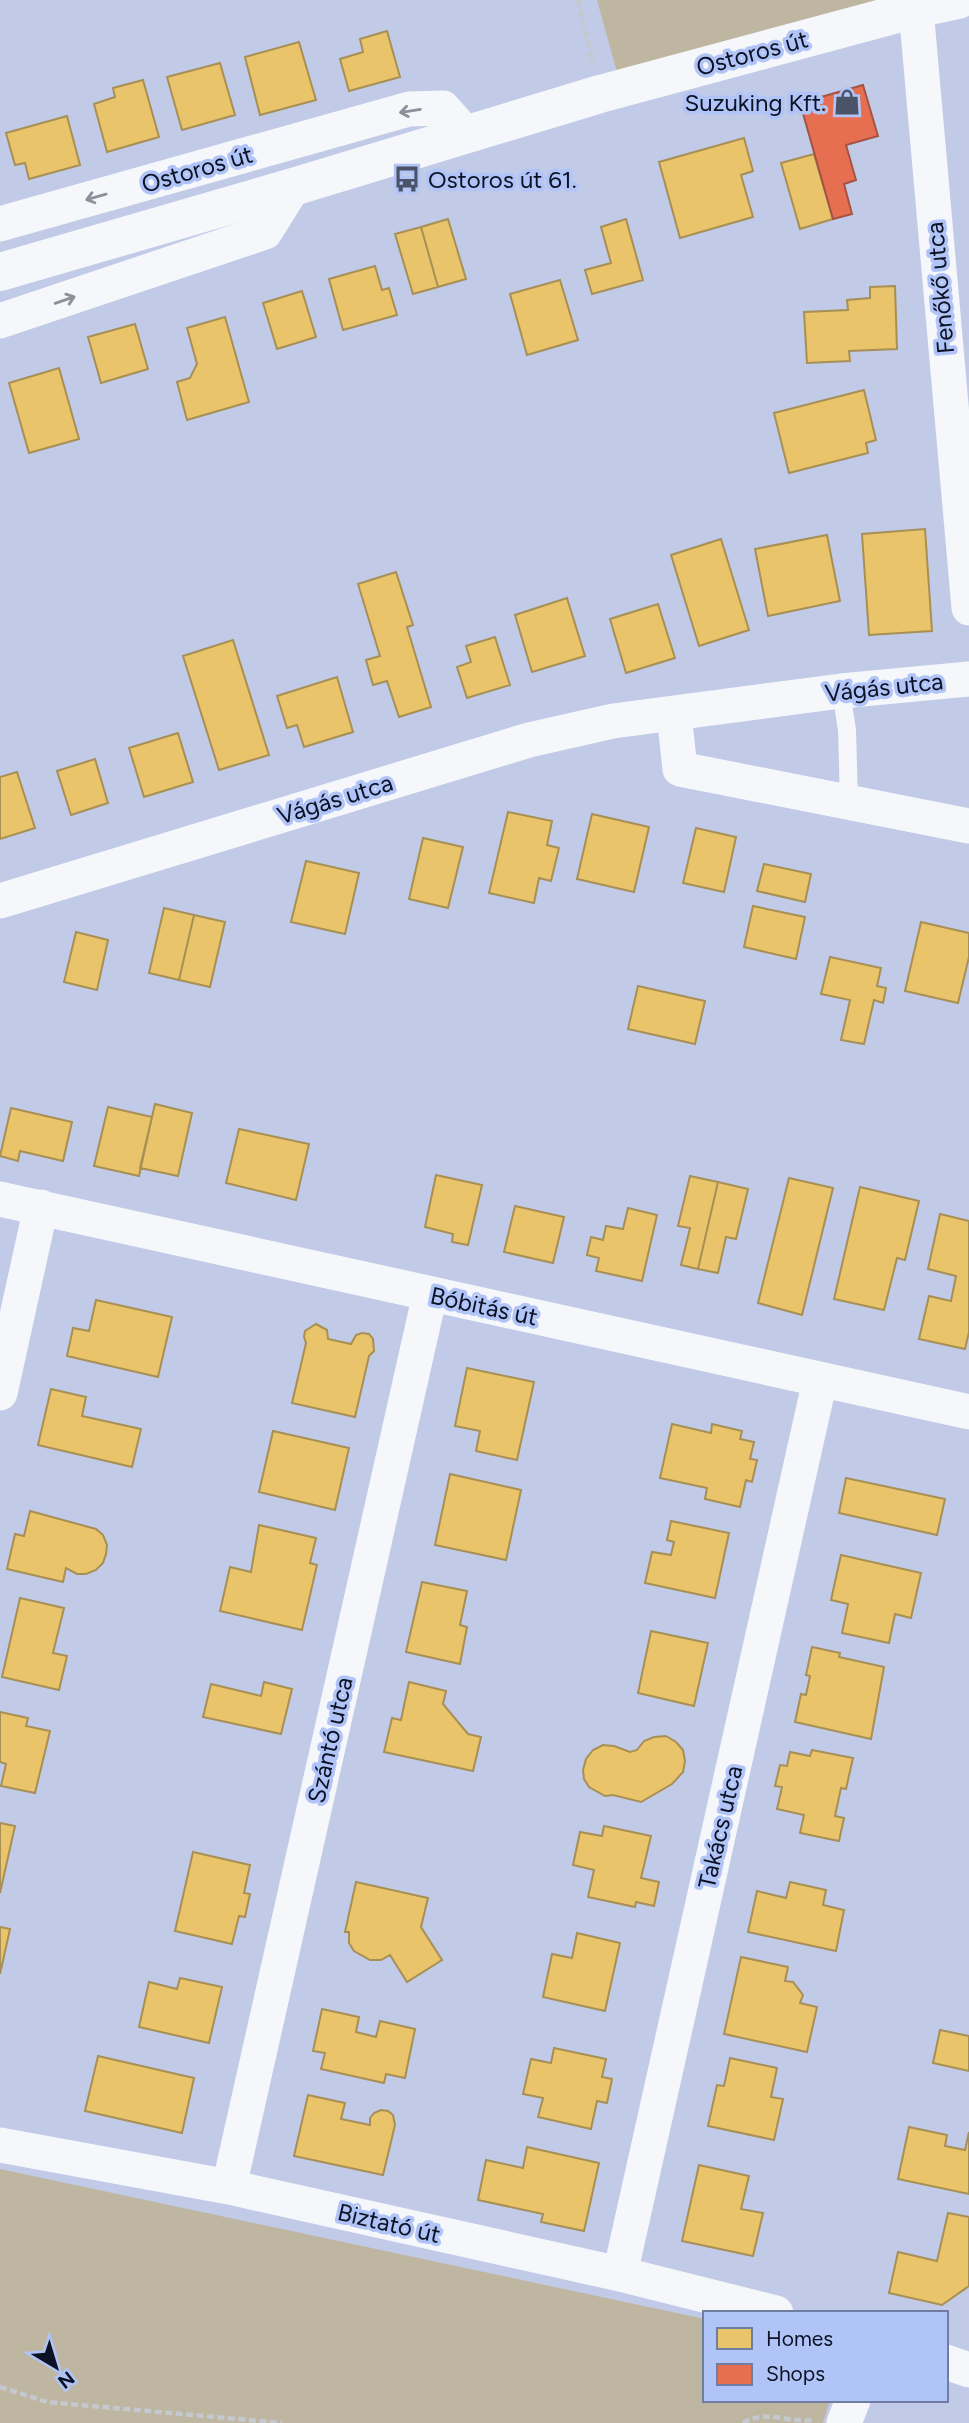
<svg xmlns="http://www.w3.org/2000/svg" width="969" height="2423" viewBox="0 0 969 2423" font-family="Figtree,sans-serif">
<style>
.green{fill:#bfb6a1}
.homes{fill:#e9c46a;stroke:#a78f55;stroke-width:2}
.shops{fill:#e76f51;stroke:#a55344;stroke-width:2}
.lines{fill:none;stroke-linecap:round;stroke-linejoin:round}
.path{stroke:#c4c8cf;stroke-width:4.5;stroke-dasharray:7 3.5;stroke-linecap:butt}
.service{stroke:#f6f7fb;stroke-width:18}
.minor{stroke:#f6f7fb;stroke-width:35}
.secondary{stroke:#f6f7fb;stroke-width:38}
.oneway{stroke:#8d909a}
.labels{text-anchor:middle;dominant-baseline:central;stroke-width:7;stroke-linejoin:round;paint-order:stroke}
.street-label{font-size:24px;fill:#0c1224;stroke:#b1c4f7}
.poi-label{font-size:24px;fill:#0c1224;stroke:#b1c4f7;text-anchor:end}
</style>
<rect width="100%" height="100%" fill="#c1cbe7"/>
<path class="green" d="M597,0H910L618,76Z
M0,2169L705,2319V2400H830L823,2423H0Z"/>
<path class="homes" d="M387,31L400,77L349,91L340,59L363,52L360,39Z
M299,42L316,100L260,115L245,57Z
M220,63L235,115L182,130L167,77Z
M143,80L159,137L107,152L94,104L115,97L113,88Z
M67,116L80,165L29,179L25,163L15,165L6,133Z
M744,138L753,171L741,175L753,217L680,238L659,162Z
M814,154L833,219L800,229L781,163Z
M448,219L466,279L438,287L421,227Z
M626,219L643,280L592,294L585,270L611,263L601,227Z
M421,227L438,287L413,294L395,234Z
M375,266L382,290L389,288L397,315L343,330L329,279Z
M560,280L578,340L527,355L510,294Z
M895,286L897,349L849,351L850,361L807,363L804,312L848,310L847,300L870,298V287Z
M302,291L316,337L277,349L263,303Z
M225,317L249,402L187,420L177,382L190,378L197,364L187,328Z
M135,324L148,369L101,383L88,337Z
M59,368L79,439L29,453L9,383Z
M864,390L876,440L866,443L868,453L789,473L774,413Z
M925,529L932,631L869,635L862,534Z
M827,535L840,601L768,616L755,549Z
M721,539L749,630L699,646L671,555Z
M396,572L413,625L407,627L431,707L399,717L387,681L373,685L366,660L380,656L358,584Z
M567,598L585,656L532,672L515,615Z
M658,604L675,658L626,673L610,619Z
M495,637L510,685L467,698L457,667L471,662L466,646Z
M233,640L269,755L219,770L183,656Z
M337,677L353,732L304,747L297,725L287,728L277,696Z
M178,733L193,782L144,797L129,748Z
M95,759L108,803L71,815L57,771Z
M17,772L35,828L0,839V777Z
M508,812L552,821L547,845L559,848L551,881L539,878L534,903L489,893Z
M592,814L649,827L634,892L577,879Z
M696,828L736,837L724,892L683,883Z
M423,838L463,847L448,908L409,899Z
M306,861L359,873L345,934L291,922Z
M764,864L811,874L805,902L757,891Z
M753,906L805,917L796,959L744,947Z
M164,908L194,915L179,980L149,973Z
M194,915L225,922L210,987L179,980Z
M921,922L969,933V957L958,1003L905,991Z
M76,932L108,940L97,990L64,982Z
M830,957L881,968L877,986L886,988L883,1003L874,1000L864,1044L841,1040L850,1000L821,994Z
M638,986L705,1001L695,1044L628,1029Z
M155,1104L192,1113L178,1176L140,1168Z
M108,1107L152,1117L139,1176L94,1166Z
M11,1108L72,1122L63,1161L20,1151L18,1161L0,1156Z
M239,1129L309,1144L296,1200L226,1183Z
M436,1175L482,1185L468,1245L452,1242L453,1234L425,1227Z
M690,1176L718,1182L698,1269L681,1265L690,1228L678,1226Z
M789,1178L833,1188L802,1315L758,1303Z
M718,1182L748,1189L736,1239L726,1237L718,1273L698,1269Z
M860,1187L919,1201L905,1260L897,1258L884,1310L834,1299Z
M515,1206L564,1217L553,1263L504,1252Z
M628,1208L657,1215L642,1281L596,1271L599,1258L587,1255L591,1237L603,1240L606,1226L623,1229Z
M940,1214L969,1221V1332L965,1349L919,1339L929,1296L951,1301L956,1276L928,1269Z
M96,1300L172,1317L158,1377L67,1356L73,1328L89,1331Z
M316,1324L327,1330L328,1339L351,1344L356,1335L362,1333L369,1334L373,1339L374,1351L369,1356L355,1417L292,1403L306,1343L304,1337L305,1331Z
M467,1368L534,1382L517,1460L476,1451L480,1431L455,1426Z
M51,1389L86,1397L82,1416L141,1429L132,1467L38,1445Z
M672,1424L711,1433L712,1424L742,1431L740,1439L754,1442L750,1459L757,1460L752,1482L746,1480L740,1507L705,1499L707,1488L660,1478Z
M273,1431L349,1448L335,1510L259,1492Z
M450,1474L521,1490L506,1560L435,1545Z
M846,1478L945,1499L937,1535L839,1513Z
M30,1511L96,1529L103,1535L107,1545L106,1554L103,1563L96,1570L86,1574H77L66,1568L63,1582L7,1569L15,1534L24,1536Z
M671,1521L729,1533L715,1598L645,1583L652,1552L671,1555L674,1542L667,1540Z
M259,1525L316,1538L310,1563L317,1565L302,1630L220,1611L230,1567L251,1572Z
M841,1555L921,1573L911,1618L895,1614L889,1643L842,1633L848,1604L831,1600Z
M422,1582L467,1591L460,1625L467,1627L460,1664L406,1652Z
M20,1598L64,1608L53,1653L67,1656L59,1690L2,1677Z
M651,1631L708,1643L694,1706L638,1693Z
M812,1647L840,1653L839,1657L884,1667L871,1739L795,1722L801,1694L806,1695L810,1676L806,1675Z
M264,1682L292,1689L281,1734L203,1717L211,1684L261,1696Z
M409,1682L446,1691L443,1704L468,1734L481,1737L473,1771L384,1752L392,1718L401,1720Z
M0,1712L28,1718L26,1726L50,1731L35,1793L1,1786L6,1764L0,1762Z
M666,1736L676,1742L683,1750L685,1761L683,1772L672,1784L641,1802L613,1795L605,1796L589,1787L584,1779L583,1770L586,1759L593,1750L603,1745L614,1746L630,1752L637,1750L644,1741L654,1737Z
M812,1750L853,1758L846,1789L841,1788L835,1816L844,1818L839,1841L800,1833L804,1815L777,1809L782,1787L775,1786L780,1765L787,1766L790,1752L810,1756Z
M0,1823L15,1826L0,1893Z
M604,1826L651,1836L641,1878L659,1882L654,1906L636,1902L635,1907L588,1897L594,1870L573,1865L580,1832L602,1836Z
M193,1852L250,1865L244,1893L250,1894L245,1917L239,1916L232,1944L175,1931Z
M356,1882L428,1898L421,1927L442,1960L407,1982L390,1955L381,1960H370L354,1951L349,1943V1932H345Z
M790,1882L826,1890L823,1905L844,1910L836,1951L748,1932L757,1891L786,1898Z
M0,1927L10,1929L0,1974Z
M577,1933L620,1943L605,2011L543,1997L552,1954L572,1958Z
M741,1957L788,1967L785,1981L793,1982L803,1995L800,2003L817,2007L807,2052L724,2034Z
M180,1978L222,1987L209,2043L139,2027L149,1982L177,1989Z
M322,2009L359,2017L356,2032L376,2037L380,2021L415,2029L405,2078L386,2074L384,2083L321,2069L325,2053L313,2051Z
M940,2030L969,2036V2071L933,2063Z
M554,2048L606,2059L602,2077L612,2079L607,2103L597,2101L591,2129L538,2117L543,2098L523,2094L531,2059L551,2063Z
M98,2056L194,2078L182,2133L85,2111Z
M730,2058L777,2068L771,2097L783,2099L774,2140L708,2126L717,2085L724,2086Z
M308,2095L345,2103L341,2119L370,2125V2118L374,2113L381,2110L388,2111L393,2115L395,2125L383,2175L294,2156Z
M909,2127L947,2135L945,2146L965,2150L969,2132V2194L898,2179Z
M527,2147L599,2163L584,2231L541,2222L543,2214L478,2200L486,2160L523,2168Z
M699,2165L749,2176L741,2209L763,2213L753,2256L682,2241Z
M948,2213L969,2217V2286L942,2305L889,2293L898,2252L937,2261Z"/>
<path class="shops" d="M863,85L878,136L846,145L856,180L844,184L852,214L833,219L800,103Z"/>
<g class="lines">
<path class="path" d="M578,0L593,64
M0,2387L47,2402L282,2423
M743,2423C766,2409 787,2423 812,2420"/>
<path class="service" d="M841,691L847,730L849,802"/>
<path class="minor" d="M916,9L969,608
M0,224L409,109L443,108L466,134
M0,321L265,232L293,187
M674,714L680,769L969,826
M0,901L529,740L613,721L841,691L969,679
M0,1199L969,1412
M0,1393L41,1207
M0,2145L229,2187L620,2274L776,2313
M229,2187L430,1294
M620,2274L820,1380
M946,2362L969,2370
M844,2423L853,2400"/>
<path class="secondary" d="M0,272L293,187L600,94L916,9L958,0"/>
</g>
<defs><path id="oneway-shaft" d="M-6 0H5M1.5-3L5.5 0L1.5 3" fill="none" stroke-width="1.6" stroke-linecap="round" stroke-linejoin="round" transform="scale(1.75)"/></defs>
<g class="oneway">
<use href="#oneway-shaft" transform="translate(410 111) rotate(171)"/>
<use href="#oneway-shaft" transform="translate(96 197) rotate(164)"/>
<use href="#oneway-shaft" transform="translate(65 300) rotate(-19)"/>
</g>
<defs>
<g id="shop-bare" transform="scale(2.1)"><path d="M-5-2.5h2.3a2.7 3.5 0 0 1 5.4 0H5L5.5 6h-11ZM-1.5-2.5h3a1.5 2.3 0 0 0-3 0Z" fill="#4b5368" stroke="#b1c4f7" stroke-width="2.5" paint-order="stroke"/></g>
<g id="bus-bare" transform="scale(2.1)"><path d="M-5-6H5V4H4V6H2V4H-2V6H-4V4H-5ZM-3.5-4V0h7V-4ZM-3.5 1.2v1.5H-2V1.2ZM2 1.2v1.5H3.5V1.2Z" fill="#4b5368" stroke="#b1c4f7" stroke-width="2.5" paint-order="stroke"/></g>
</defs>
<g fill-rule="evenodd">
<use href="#shop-bare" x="847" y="102"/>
<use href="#bus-bare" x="407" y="179"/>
</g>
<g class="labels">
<g class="street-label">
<text transform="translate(752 53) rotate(-15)">Ostoros út</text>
<text transform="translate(197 169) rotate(-16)">Ostoros út</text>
<text transform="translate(940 288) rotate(-95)">Fenőkő utca</text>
<text transform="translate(884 687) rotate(-6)">Vágás utca</text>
<text transform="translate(335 799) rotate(-17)">Vágás utca</text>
<text transform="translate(484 1306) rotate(12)">Bóbitás út</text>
<text transform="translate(330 1740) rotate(-77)">Szántó utca</text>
<text transform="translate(720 1827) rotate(-77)">Takács utca</text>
<text transform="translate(389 2223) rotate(13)">Biztató út</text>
</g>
<g class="poi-label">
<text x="826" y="102">Suzuking Kft.</text>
<text x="428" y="179" text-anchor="start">Ostoros út 61.</text>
</g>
</g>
<rect x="703" y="2311" width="245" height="91" fill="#b1c4f7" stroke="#6f7da3" stroke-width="2"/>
<rect x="717" y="2328" width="35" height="21" fill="#e9c46a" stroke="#6f7da3" stroke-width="2"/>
<text x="766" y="2346" font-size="21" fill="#0c1224">Homes</text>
<rect x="717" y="2364" width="35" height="21" fill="#e76f51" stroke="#6f7da3" stroke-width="2"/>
<text x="766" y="2381" font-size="21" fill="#0c1224">Shops</text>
<g transform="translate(56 2367) rotate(142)" stroke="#b1c4f7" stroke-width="5" paint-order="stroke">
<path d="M0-5L12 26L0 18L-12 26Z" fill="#0c1224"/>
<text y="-10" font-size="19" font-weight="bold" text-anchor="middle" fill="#0c1224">N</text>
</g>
</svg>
